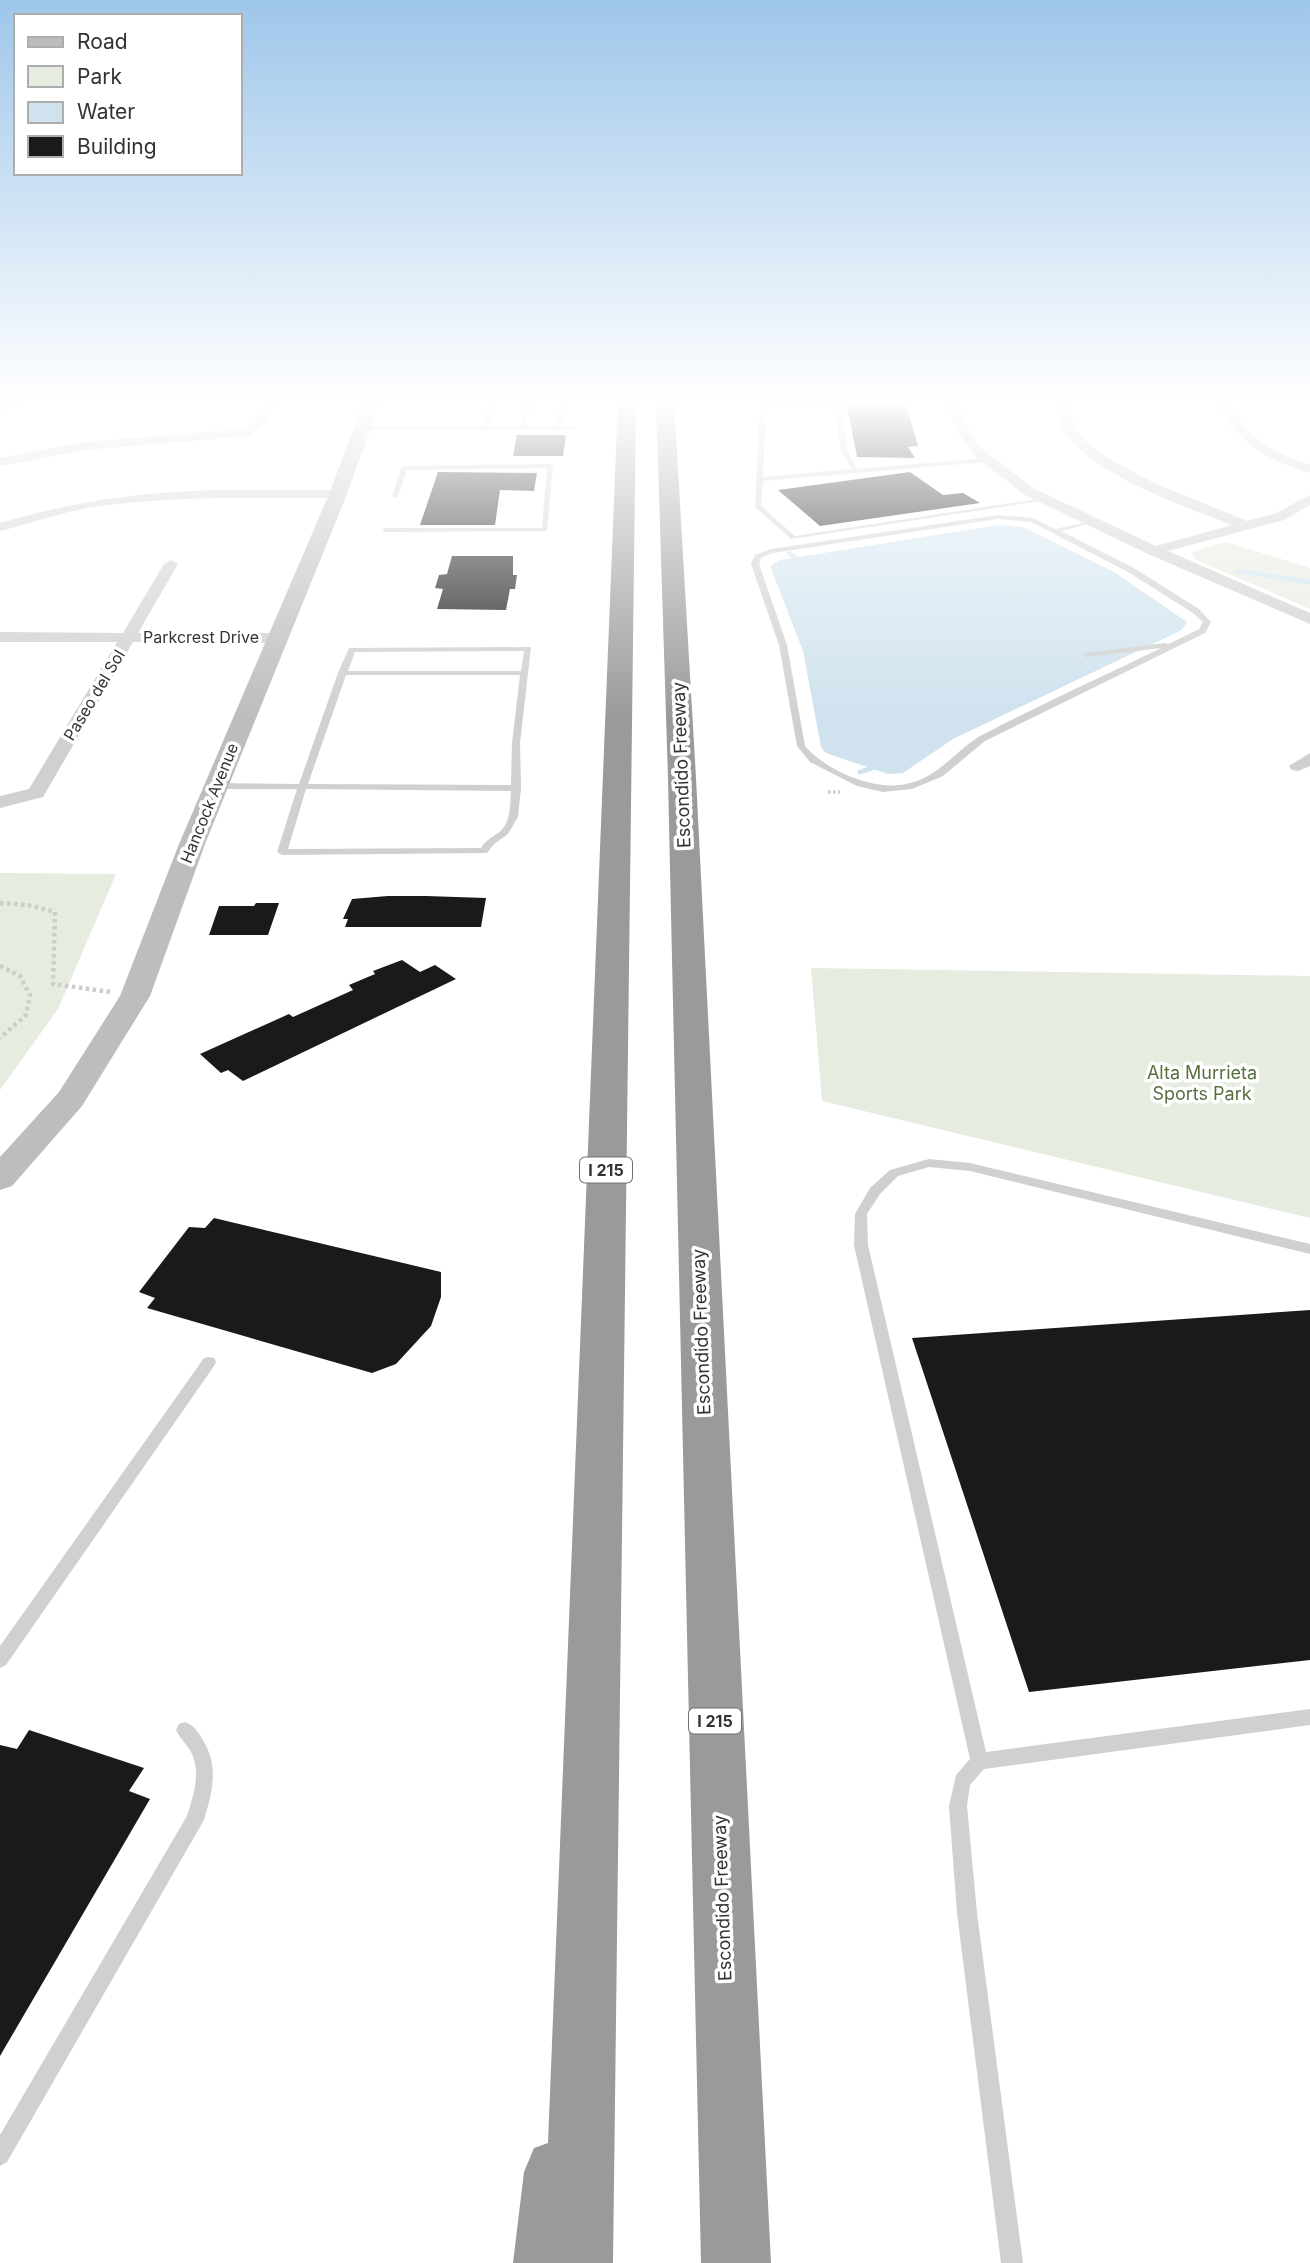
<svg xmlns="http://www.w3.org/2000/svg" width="1310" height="2263" viewBox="0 0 1310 2263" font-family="Inter,sans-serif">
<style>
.green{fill:#e6ecdf}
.water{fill:#cfe2ee}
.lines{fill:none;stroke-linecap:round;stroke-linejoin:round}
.stream-far1{stroke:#cfe2ee;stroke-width:4.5}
.stream{stroke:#cfe2ee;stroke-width:5}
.building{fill:#1a1a1a}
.path-far1{stroke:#cdcdcd;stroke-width:3.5;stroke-dasharray:2.5 2.5;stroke-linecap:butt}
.path{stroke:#cdcdcd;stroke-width:4.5;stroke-dasharray:3.5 3.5;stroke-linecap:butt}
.service{fill:#d0d0d0;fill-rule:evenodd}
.minor{fill:#d0d0d0;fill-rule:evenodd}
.secondary{fill:#bdbdbd;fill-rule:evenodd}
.motorway{fill:#9a9a9a;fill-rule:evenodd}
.labels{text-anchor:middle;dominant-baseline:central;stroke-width:7;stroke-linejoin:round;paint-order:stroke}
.far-street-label{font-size:16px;fill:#333;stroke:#fff}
.shield{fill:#fff;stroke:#707070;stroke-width:2}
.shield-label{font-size:16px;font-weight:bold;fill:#333}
.street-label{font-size:18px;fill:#333;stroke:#fff}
.park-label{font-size:18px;fill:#56703f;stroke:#fff}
</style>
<rect width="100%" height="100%" fill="#fff"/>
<path class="green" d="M1226,542L1310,568V609L1194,559L1192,552Z
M0,873L116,874L58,1009L0,1090Z
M811,968L1310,976V1218L822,1101Z"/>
<path class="water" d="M998,525L1023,527L1114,572L1187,622L1182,630L953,739L903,773L888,774L826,753L821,747L803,651L770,566L780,560Z"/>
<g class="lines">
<path class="stream-far1" d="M789,553L804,564
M1237,571L1310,582"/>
<path class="stream" d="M860,772L878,766"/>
</g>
<path class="building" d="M846,401H905L918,446L908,447L915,458L857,457Z
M517,435H566L563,456H513Z
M438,472L537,473L534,491L500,490L495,525H420Z
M910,472L943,495L963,493L980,503L820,526L778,490Z
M452,556H513V575H517L515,589H510L506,610L437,609L443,589L435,588L439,575L447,574Z
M388,896H426L486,898L481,927H345L348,919H343L352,899Z
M256,903H279L268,935H209L219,906H254Z
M402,960L420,972L435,965L456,979L243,1081L228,1070L221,1073L200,1054L289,1014L293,1017L353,990L349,985L375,974L373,971Z
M214,1218L441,1272V1297L431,1326L396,1364L372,1373L147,1308L155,1298L139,1292L189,1227L205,1228Z
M1310,1310V1660L1029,1692L912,1338Z
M29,1730L144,1768L129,1791L150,1799L0,2056V1745L17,1749Z"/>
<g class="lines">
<path class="path-far1" d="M828,792H840"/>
<path class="path" d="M0,903L28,905L55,912L53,984L110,992
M0,966L20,976L30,995L26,1015L0,1038"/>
<path class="service" d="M489,401H495L489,426H520L525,401H531L526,426H556L560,401H566L562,426L575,428L572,430H362L359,428L362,426H483Z
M760,401H766V405H834L833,401H839L848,453L858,469L986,458L989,460L986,462L763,481L761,506L795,536L1044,498L1047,500L791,539L755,507ZM766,409H834L842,453L852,469L763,477Z
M550,464L553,466L547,531L385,532L382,530L385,528H542L547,468L407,470L398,496L395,498L392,496L401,468L404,466Z
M998,515L1033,518L1055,529L1092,521V523L1061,531L1134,568L1199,609L1211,622L1205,633L985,741L943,776L912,789L883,792L857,786L810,762L797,746L779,645L751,564L755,555L771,549ZM998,519L1031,522L1128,572L1193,613L1203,622L1199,629L1169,644L1165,643L1084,653V657H1087L1161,648C1102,677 1041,704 982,735C955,750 939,778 906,784C873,791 827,771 805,746L787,645L759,564L761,558L773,553Z
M531,647L520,743L521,788L518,817L508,834L494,844L487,853L282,855L277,852L297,789H215L210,786L215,783L299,784L338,673L349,648ZM524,651L521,671H348L355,652ZM346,675H520L512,743L511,785L308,784ZM306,789L511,791C510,805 511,824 498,833C491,838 485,841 481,848L288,849Z
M929,1159L970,1163L1310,1244V1254L970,1171L929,1167L898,1176L880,1194L867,1214L868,1245L986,1752L1310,1709V1725L984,1769L970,1785L967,1806L977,1913L1023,2263H1001L957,1913L949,1806L956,1775L970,1759L854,1245L855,1214L870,1188L890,1170Z
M209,1357L214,1358L216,1362L214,1366L6,1665L0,1668V1646L204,1358Z
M185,1722C194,1725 200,1734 204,1742C219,1768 212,1793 204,1820L7,2162L0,2166V2135L187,1816C193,1797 201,1774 192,1754C188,1745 180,1739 176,1730L179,1724Z"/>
<path class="minor" d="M14,401H34L0,411V403Z
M264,401H276L268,422L249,436L85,450L0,466V458L85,442L246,429L258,418Z
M947,401H959L968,429L982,449L1035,489L1156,546L1232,525C1186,507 1084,472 1062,427C1058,419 1058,409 1057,401H1069L1074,427L1083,439L1101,454L1152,482L1247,521L1274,514L1310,495V505L1284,520L1168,551L1310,613V624L1148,554L1025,495L973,455L956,429Z
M1216,401H1228C1248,439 1270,451 1310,465V473C1267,461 1236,442 1216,401Z
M214,490H338L345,494L338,498C255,498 170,495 88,508C58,513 29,524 0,531V523C76,501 135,493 214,490Z
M171,560L178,564L138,633H276L284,638L276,643L133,642L43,797L0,808V796L29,789L117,642H0V632L123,633L164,564Z
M1310,753V766L1298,771L1292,770L1289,766Z"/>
<path class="secondary" d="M364,401H380L347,494L205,844L150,996L82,1106L12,1186L0,1190V1157L59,1092L120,996L179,844L329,494Z"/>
<path class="motorway" d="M618,401H636L613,2263H513L524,2172L534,2148L548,2143Z
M656,401H674L696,778L771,2263H701L668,778Z"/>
</g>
<linearGradient id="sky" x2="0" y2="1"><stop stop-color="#9ec6ea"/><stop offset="0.56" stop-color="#fff"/><stop offset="1" stop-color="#fff" stop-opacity="0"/></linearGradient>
<rect width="1310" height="717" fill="url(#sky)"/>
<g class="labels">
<g class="far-street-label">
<text x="201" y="637">Parkcrest Drive</text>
<text transform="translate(94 695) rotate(-59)">Paseo del Sol</text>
<text transform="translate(209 803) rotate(-68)">Hancock Avenue</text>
</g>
<g class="shield">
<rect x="580" y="1157.5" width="52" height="25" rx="5"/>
<rect x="689" y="1708.5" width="52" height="25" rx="5"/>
</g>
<g class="shield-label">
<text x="606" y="1170">I 215</text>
<text x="715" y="1721">I 215</text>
</g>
<g class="street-label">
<text transform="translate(681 765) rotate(-92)">Escondido Freeway</text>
<text transform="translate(701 1332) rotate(-92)">Escondido Freeway</text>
<text transform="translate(722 1898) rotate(-92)">Escondido Freeway</text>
</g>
<g class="park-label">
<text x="1202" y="1072">Alta Murrieta<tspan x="1202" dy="21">Sports Park</tspan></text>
</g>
</g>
<rect x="14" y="14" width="228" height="161" fill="#ffffff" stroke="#adadad" stroke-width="2"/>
<rect x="28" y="37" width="35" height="10" fill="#bdbdbd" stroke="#adadad" stroke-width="2"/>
<text x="77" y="49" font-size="21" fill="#333333">Road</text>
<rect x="28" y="66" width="35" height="21" fill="#e6ecdf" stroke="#adadad" stroke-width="2"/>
<text x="77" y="84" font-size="21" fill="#333333">Park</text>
<rect x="28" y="102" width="35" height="21" fill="#cfe2ee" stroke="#adadad" stroke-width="2"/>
<text x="77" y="119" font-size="21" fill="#333333">Water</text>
<rect x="28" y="136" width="35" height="21" fill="#1a1a1a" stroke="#adadad" stroke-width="2"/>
<text x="77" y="154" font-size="21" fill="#333333">Building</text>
</svg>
